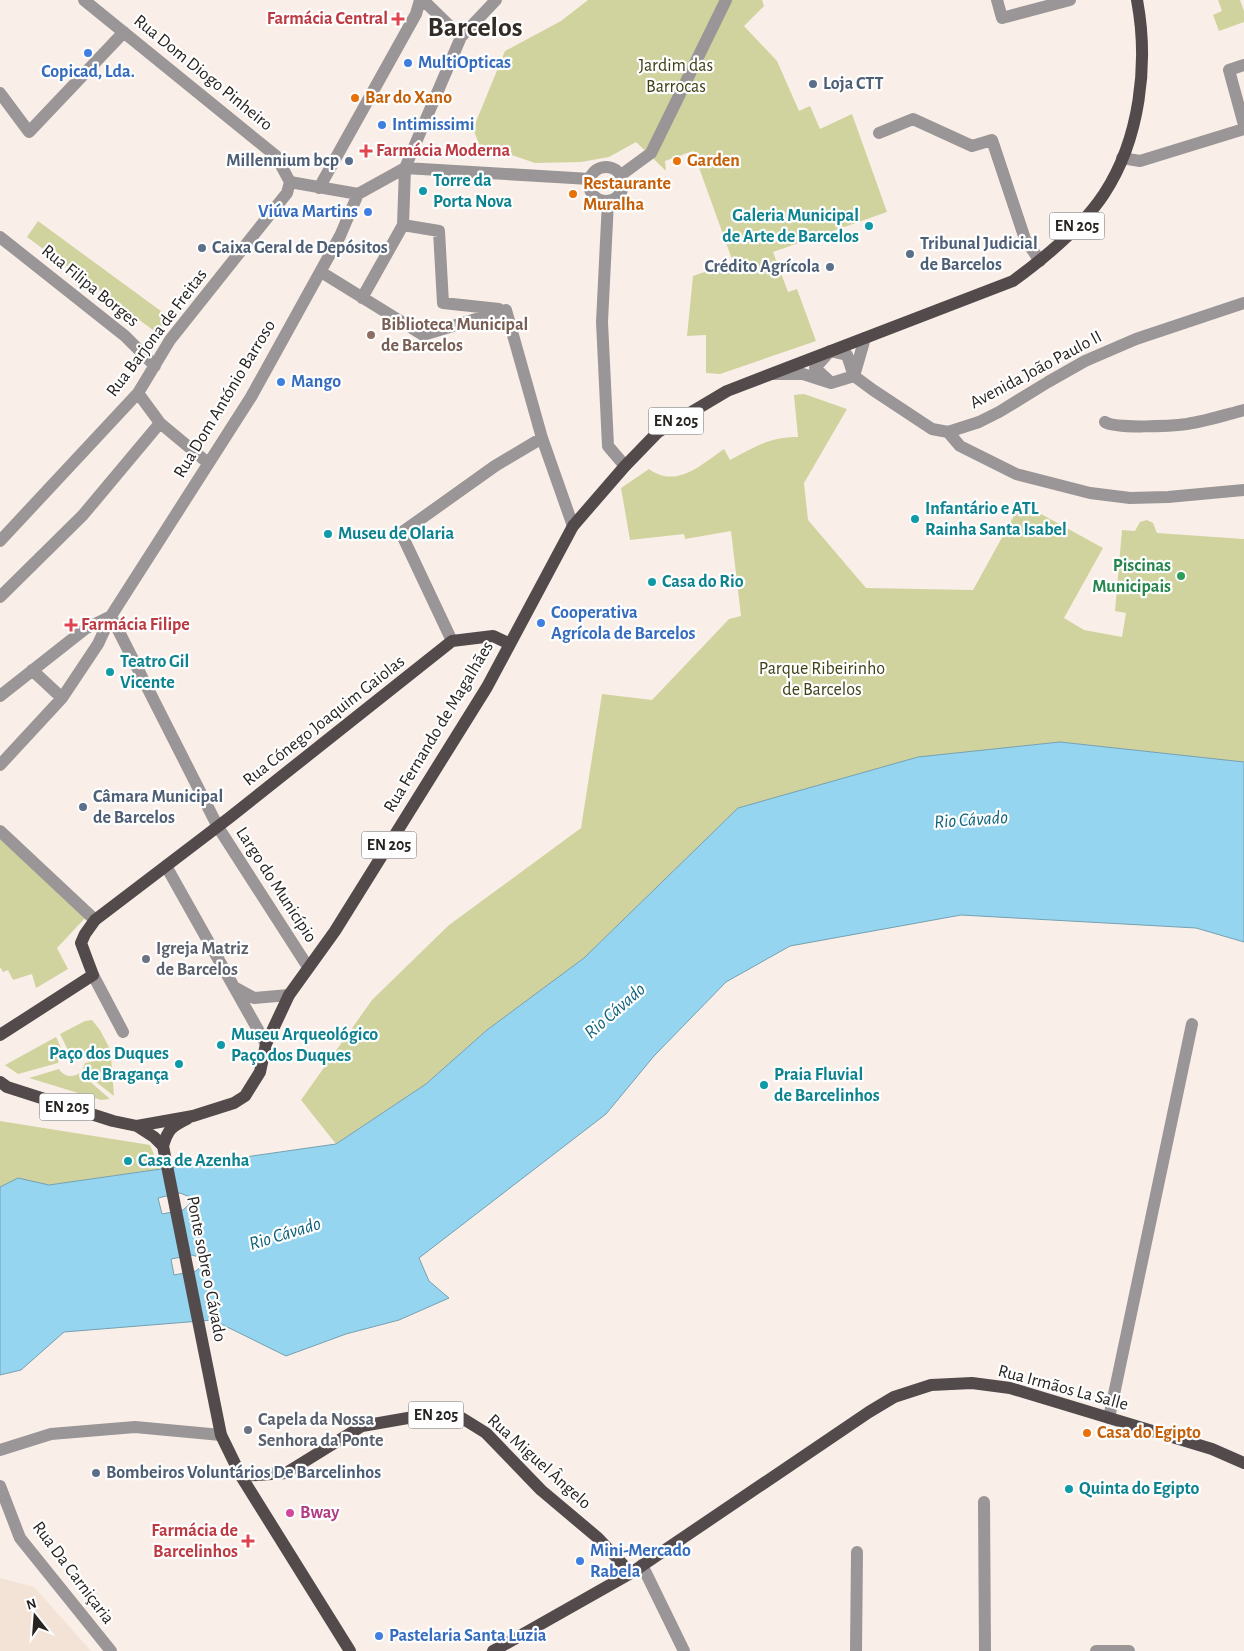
<svg xmlns="http://www.w3.org/2000/svg" width="1244" height="1651" viewBox="0 0 1244 1651" font-family="'Alegreya Sans',sans-serif">
<style>
.built{fill:#f3e3d6}
.green{fill:#d0d39e}
.water{fill:#96d5ef;stroke:#75a0b1;fill-rule:evenodd}
.lines{fill:none;stroke-linecap:round;stroke-linejoin:round}
.minor{stroke:#9a9596;stroke-width:12}
.major{stroke:#534a4c;stroke-width:12}
.health-dot{fill:#e0444e;stroke:#fefefe;stroke-width:2}
.shop-dot{fill:#3f7fe0;stroke:#fefefe;stroke-width:2}
.service-dot{fill:#5c6f8a;stroke:#fefefe;stroke-width:2}
.food-dot{fill:#e8710a;stroke:#fefefe;stroke-width:2}
.culture-dot{fill:#0f9aa8;stroke:#fefefe;stroke-width:2}
.education-dot{fill:#8d6e63;stroke:#fefefe;stroke-width:2}
.leisure-dot{fill:#2e9e5b;stroke:#fefefe;stroke-width:2}
.worship-dot{fill:#6b7280;stroke:#fefefe;stroke-width:2}
.hotel-dot{fill:#d1479c;stroke:#fefefe;stroke-width:2}
.labels{text-anchor:middle;dominant-baseline:central;stroke-width:4.5;stroke-linejoin:round;paint-order:stroke}
.shield{fill:#fefefe;stroke:#686563;stroke-width:1}
.shield-label{font-size:16px;font-weight:bold;fill:#272321}
.health-label{font-size:18px;font-weight:bold;fill:#be3a42;stroke:#fefefe;text-anchor:end}
.shop-label{font-size:18px;font-weight:bold;fill:#366cbe;stroke:#fefefe;text-anchor:start}
.park-label{font-size:18px;fill:#404117;stroke:#fefefe}
.street-label{font-size:18px;fill:#272321;stroke:#fefefe}
.service-label{font-size:18px;font-weight:bold;fill:#4e5e75;stroke:#fefefe;text-anchor:start}
.food-label{font-size:18px;font-weight:bold;fill:#c56008;stroke:#fefefe;text-anchor:start}
.culture-label{font-size:18px;font-weight:bold;fill:#0d838f;stroke:#fefefe;text-anchor:start}
.education-label{font-size:18px;font-weight:bold;fill:#785e54;stroke:#fefefe;text-anchor:start}
.leisure-label{font-size:18px;font-weight:bold;fill:#27864d;stroke:#fefefe;text-anchor:end}
.worship-label{font-size:18px;font-weight:bold;fill:#5b616d;stroke:#fefefe;text-anchor:start}
.hotel-label{font-size:18px;font-weight:bold;fill:#b23c85;stroke:#fefefe;text-anchor:start}
.water-label{font-size:19px;font-style:italic;fill:#0f617b;stroke:#fefefe}
.town-label{font-size:28px;font-weight:bold;fill:#332c26;stroke:#fefefe}
</style>
<rect width="100%" height="100%" fill="#f9efe8"/>
<path class="built" d="M0,1578L34,1587L91,1651H0Z"/>
<path class="green" d="M588,0H762L764,6L744,26L777,61L799,111L810,106L820,129L852,114L887,212L773,252L788,292L797,289L816,341L720,374L706,373V335L687,336L693,276L733,262L693,151L665,161L666,171L636,142L609,157L581,162L535,163L479,144L473,129L505,51L561,21Z
M1218,0H1240L1244,11V22L1219,31L1213,15L1222,11Z
M38,221L169,317L157,333L27,237Z
M804,394L847,409L804,483L808,520L866,588L973,590L1021,503L1103,548L1064,618L1084,630L1122,637L1126,613L1115,611L1122,530L1135,531L1140,522L1147,520L1153,523L1157,533L1244,539V762L1060,742L918,757L738,808L584,958L487,1030L426,1084L336,1144L301,1100L372,1000L449,925L581,828L602,694L652,700L729,619L741,616L731,531L685,539L684,534L630,540L621,488L649,469C676,489 701,465 724,449L730,460C755,447 769,437 798,437L794,395Z
M0,839L86,917L57,948L68,969L36,988L32,974L13,980L8,970L3,972L0,967Z
M92,1020L100,1030L111,1051L84,1058L76,1051L68,1050L60,1034L85,1021Z
M56,1037L63,1052L60,1056L58,1063L18,1074L5,1065Z
M111,1057L114,1096L82,1071L85,1063Z
M59,1069C64,1077 72,1078 80,1073L110,1099L101,1100L29,1078Z
M0,1121L150,1145L160,1169L49,1185L18,1179L0,1187Z"/>
<path class="water" d="M1060,742L1244,762V942L1196,928L961,915L790,946L726,982L654,1056L606,1114L419,1258L429,1281L449,1298L399,1320L346,1334L286,1356L213,1320L64,1332L21,1370L0,1375V1187L18,1178L49,1185L336,1144L426,1084L487,1030L584,958L738,808L918,757ZM180,1193L195,1199L183,1210L162,1214L158,1198ZM192,1255L208,1260L196,1271L174,1275L171,1259Z"/>
<g class="lines">
<path class="minor" d="M423,0L461,37L405,168L403,225L439,231L443,303L499,309
M997,0L1002,18L1070,0
M461,37L496,0
M1244,65L1229,70L1244,125
M0,93L29,132L124,32
M879,133L913,119L972,146L992,140L1025,239L1040,261
M1122,158L1140,161L1244,129
M589 184a17 17 0 1 1 34 0a17 17 0 1 1-34 0Z
M621,175L651,153L726,0
M290,182L358,194L405,168L590,179
M319,188L416,14L420,0
M608,201L602,322L608,446L625,466
M0,237L125,336L155,366
M321,272L423,335L506,310L542,438L573,526
M362,298L403,225
M773,374H803L831,383L854,376
M854,376L873,390L932,429L948,432L979,422L999,412L1048,382L1085,361L1136,339L1244,303
M854,376L865,338
M828,380L815,368L830,351L847,355L854,376
M138,393L160,423L208,463
M1105,422C1115,429 1172,426 1187,424C1206,421 1225,415 1244,410
M948,432L960,446L1016,474L1090,493L1130,498L1168,497L1244,490
M0,541L138,393L170,340L287,193L290,182L276,156L84,0
M0,597L83,515L160,423
M111,616L218,827L308,967
M452,641L401,533L495,466L542,438
M32,670L62,698
M0,696L85,629L111,616
M0,765L62,698L98,644L111,616L251,397L340,236L358,194
M0,831L95,920
M166,866L266,1044
M93,975L123,1032
M234,987L254,998L289,995
M1109,1418L1192,1024
M0,1450L51,1434L135,1427L221,1435
M0,1486L20,1538L111,1651
M984,1502L985,1651
M642,1565L684,1651
M856,1651L857,1552
M1096,1651H1129"/>
<path class="major" d="M0,1035L93,975L81,943L85,934L95,920L229,818L452,641L493,636L510,644
M0,1082L7,1087L113,1121L137,1126L193,1116L234,1103L245,1096L260,1072L266,1044L289,995L335,931L487,687L573,526L625,466L658,432L727,391L1013,281C1043,259 1083,226 1104,194C1140,139 1149,64 1137,0
M187,1119C171,1127 168,1129 163,1146L221,1435L241,1476L350,1651
M137,1126L154,1137L163,1146
M241,1476L286,1473L362,1426L425,1415H457L486,1433L541,1490L598,1538L631,1573
M493,1651L631,1573L869,1412L894,1397L931,1385L972,1383L1010,1388L1212,1449L1244,1463"/>
</g>
<g class="health-dot">
<path d="M395.5 11.5h5v5h5v5h-5v5h-5v-5h-5v-5h5z"/>
<path d="M363.5 143.5h5v5h5v5h-5v5h-5v-5h-5v-5h5z"/>
<path d="M68.5 617.5h5v5h5v5h-5v5h-5v-5h-5v-5h5z"/>
<path d="M245.5 1533.5h5v5h5v5h-5v5h-5v-5h-5v-5h5z"/>
</g>
<g class="shop-dot">
<circle cx="88" cy="53" r="5"/>
<circle cx="408" cy="63" r="5"/>
<circle cx="382" cy="125" r="5"/>
<circle cx="368" cy="212" r="5"/>
<circle cx="281" cy="382" r="5"/>
<circle cx="541" cy="623" r="5"/>
<circle cx="580" cy="1561" r="5"/>
<circle cx="379" cy="1636" r="5"/>
</g>
<g class="service-dot">
<circle cx="813" cy="84" r="5"/>
<circle cx="349" cy="161" r="5"/>
<circle cx="202" cy="248" r="5"/>
<circle cx="910" cy="254" r="5"/>
<circle cx="830" cy="267" r="5"/>
<circle cx="83" cy="807" r="5"/>
<circle cx="96" cy="1473" r="5"/>
</g>
<g class="food-dot">
<circle cx="355" cy="98" r="5"/>
<circle cx="677" cy="161" r="5"/>
<circle cx="573" cy="194" r="5"/>
<circle cx="1087" cy="1433" r="5"/>
</g>
<g class="culture-dot">
<circle cx="423" cy="191" r="5"/>
<circle cx="869" cy="226" r="5"/>
<circle cx="915" cy="519" r="5"/>
<circle cx="328" cy="534" r="5"/>
<circle cx="652" cy="582" r="5"/>
<circle cx="110" cy="672" r="5"/>
<circle cx="221" cy="1045" r="5"/>
<circle cx="179" cy="1064" r="5"/>
<circle cx="764" cy="1085" r="5"/>
<circle cx="128" cy="1161" r="5"/>
<circle cx="1069" cy="1489" r="5"/>
</g>
<circle class="education-dot" cx="371" cy="335" r="5"/>
<circle class="leisure-dot" cx="1181" cy="576" r="5"/>
<g class="worship-dot">
<circle cx="146" cy="959" r="5"/>
<circle cx="248" cy="1430" r="5"/>
</g>
<circle class="hotel-dot" cx="290" cy="1513" r="5"/>
<g class="labels">
<g class="shield">
<rect x="1049.5" y="212.5" width="55" height="27" rx="4"/>
<rect x="648.5" y="407.5" width="55" height="27" rx="4"/>
<rect x="361.5" y="831.5" width="55" height="27" rx="4"/>
<rect x="39.5" y="1093.5" width="55" height="27" rx="4"/>
<rect x="408.5" y="1401.5" width="55" height="27" rx="4"/>
</g>
<g class="shield-label">
<text x="1077" y="226">EN 205</text>
<text x="676" y="421">EN 205</text>
<text x="389" y="845">EN 205</text>
<text x="67" y="1107">EN 205</text>
<text x="436" y="1415">EN 205</text>
</g>
<g class="health-label">
<text x="388" y="19">Farmácia Central</text>
<text x="376" y="151" text-anchor="start">Farmácia Moderna</text>
<text x="81" y="625" text-anchor="start">Farmácia Filipe</text>
<text x="238" y="1531">Farmácia de<tspan x="238" dy="21">Barcelinhos</tspan></text>
</g>
<g class="shop-label">
<text x="418" y="63">MultiOpticas</text>
<text x="88" y="72" text-anchor="middle">Copicad, Lda.</text>
<text x="392" y="125">Intimissimi</text>
<text x="358" y="212" text-anchor="end">Viúva Martins</text>
<text x="291" y="382">Mango</text>
<text x="551" y="613">Cooperativa<tspan x="551" dy="21">Agrícola de Barcelos</tspan></text>
<text x="590" y="1551">Mini-Mercado<tspan x="590" dy="21">Rabela</tspan></text>
<text x="389" y="1636">Pastelaria Santa Luzia</text>
</g>
<g class="park-label">
<text x="676" y="66">Jardim das<tspan x="676" dy="21">Barrocas</tspan></text>
<text x="822" y="669">Parque Ribeirinho<tspan x="822" dy="21">de Barcelos</tspan></text>
</g>
<g class="street-label">
<text transform="translate(203 73) rotate(39)">Rua Dom Diogo Pinheiro</text>
<text transform="translate(90 286) rotate(39)">Rua Filipa Borges</text>
<text transform="translate(157 333) rotate(-53)">Rua Barjona de Freitas</text>
<text transform="translate(1036 370) rotate(-28)">Avenida João Paulo II</text>
<text transform="translate(225 399) rotate(-59)">Rua Dom António Barroso</text>
<text transform="translate(324 721) rotate(-38)">Rua Cónego Joaquim Gaiolas</text>
<text transform="translate(439 727) rotate(-59)">Rua Fernando de Magalhães</text>
<text transform="translate(276 885) rotate(57)">Largo do Município</text>
<text transform="translate(206 1269) rotate(79)">Ponte sobre o Cávado</text>
<text transform="translate(1063 1388) rotate(15)">Rua Irmãos La Salle</text>
<text transform="translate(539 1462) rotate(42)">Rua Miguel Ângelo</text>
<text transform="translate(73 1573) rotate(53)">Rua Da Carniçaria</text>
</g>
<g class="service-label">
<text x="823" y="84">Loja CTT</text>
<text x="339" y="161" text-anchor="end">Millennium bcp</text>
<text x="920" y="244">Tribunal Judicial<tspan x="920" dy="21">de Barcelos</tspan></text>
<text x="212" y="248">Caixa Geral de Depósitos</text>
<text x="820" y="267" text-anchor="end">Crédito Agrícola</text>
<text x="93" y="797">Câmara Municipal<tspan x="93" dy="21">de Barcelos</tspan></text>
<text x="106" y="1473">Bombeiros Voluntários De Barcelinhos</text>
</g>
<g class="food-label">
<text x="365" y="98">Bar do Xano</text>
<text x="687" y="161">Garden</text>
<text x="583" y="184">Restaurante<tspan x="583" dy="21">Muralha</tspan></text>
<text x="1097" y="1433">Casa do Egipto</text>
</g>
<g class="culture-label">
<text x="433" y="181">Torre da<tspan x="433" dy="21">Porta Nova</tspan></text>
<text x="859" y="216" text-anchor="end">Galeria Municipal<tspan x="859" dy="21">de Arte de Barcelos</tspan></text>
<text x="925" y="509">Infantário e ATL<tspan x="925" dy="21">Rainha Santa Isabel</tspan></text>
<text x="338" y="534">Museu de Olaria</text>
<text x="662" y="582">Casa do Rio</text>
<text x="120" y="662">Teatro Gil<tspan x="120" dy="21">Vicente</tspan></text>
<text x="231" y="1035">Museu Arqueológico<tspan x="231" dy="21">Paço dos Duques</tspan></text>
<text x="169" y="1054" text-anchor="end">Paço dos Duques<tspan x="169" dy="21">de Bragança</tspan></text>
<text x="774" y="1075">Praia Fluvial<tspan x="774" dy="21">de Barcelinhos</tspan></text>
<text x="138" y="1161">Casa de Azenha</text>
<text x="1079" y="1489">Quinta do Egipto</text>
</g>
<g class="education-label">
<text x="381" y="325">Biblioteca Municipal<tspan x="381" dy="21">de Barcelos</tspan></text>
</g>
<g class="leisure-label">
<text x="1171" y="566">Piscinas<tspan x="1171" dy="21">Municipais</tspan></text>
</g>
<g class="worship-label">
<text x="156" y="949">Igreja Matriz<tspan x="156" dy="21">de Barcelos</tspan></text>
<text x="258" y="1420">Capela da Nossa<tspan x="258" dy="21">Senhora da Ponte</tspan></text>
</g>
<g class="hotel-label">
<text x="300" y="1513">Bway</text>
</g>
<g class="water-label">
<text transform="translate(971 820) rotate(-4)">Rio Cávado</text>
<text transform="translate(615 1011) rotate(-41)">Rio Cávado</text>
<text transform="translate(285 1234) rotate(-17)">Rio Cávado</text>
</g>
<g class="town-label">
<text x="475" y="28">Barcelos</text>
</g>
</g>
<g transform="translate(35 1616) rotate(343)" stroke="#fefefe" stroke-width="4" paint-order="stroke">
<path d="M0-4L9 19L0 12L-9 19Z" fill="#272321"/>
<text y="-8" font-size="14" font-weight="bold" text-anchor="middle" fill="#272321">N</text>
</g>
</svg>
